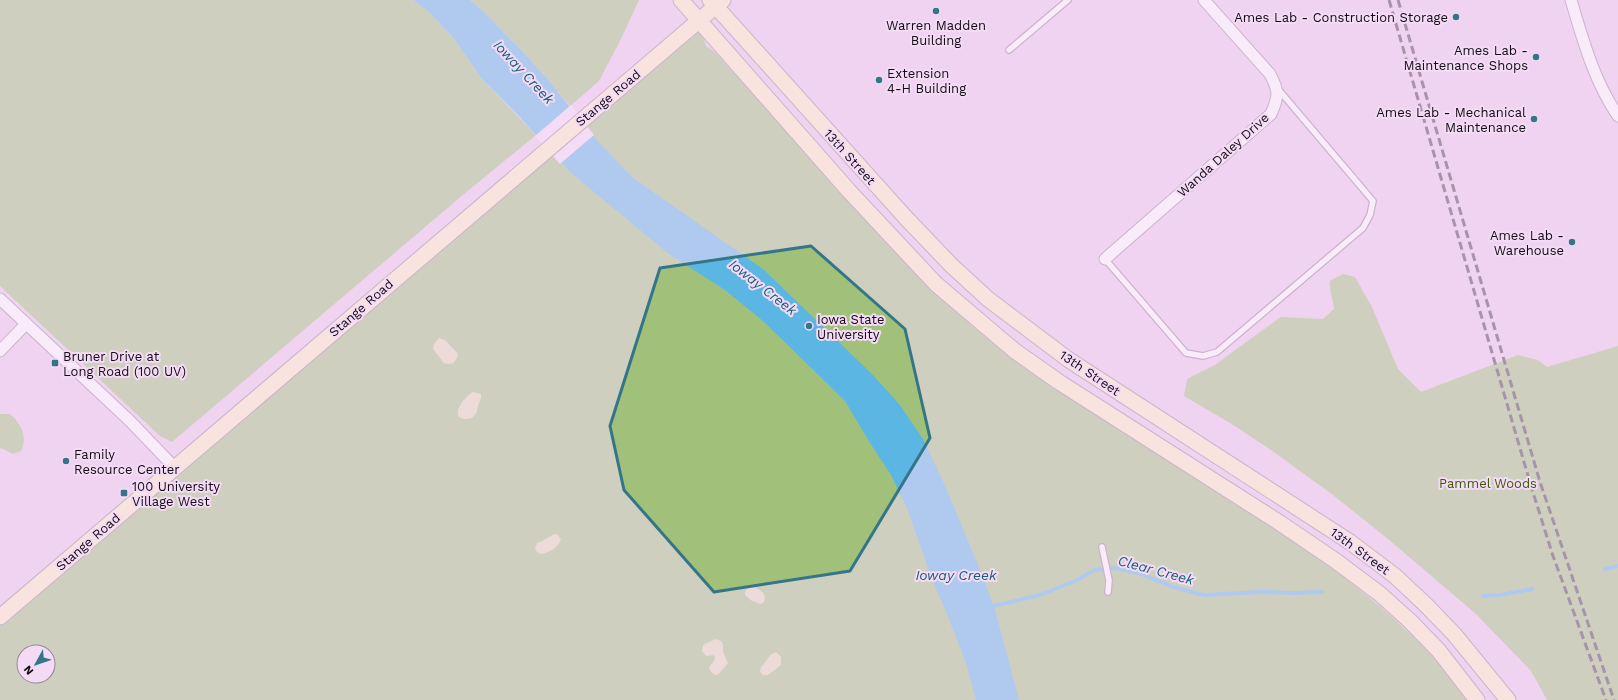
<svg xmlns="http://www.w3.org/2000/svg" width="1618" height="700" viewBox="0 0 1618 700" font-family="'Work Sans',sans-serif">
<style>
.built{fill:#e8cbea;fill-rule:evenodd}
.green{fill:#a1c17a;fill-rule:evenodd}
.sand{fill:#e5dbb6}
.water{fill:#5bb6e4}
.pier{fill:#f4dbf5}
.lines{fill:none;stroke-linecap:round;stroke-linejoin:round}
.stream{stroke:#5bb6e4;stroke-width:4}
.lane-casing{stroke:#9a849b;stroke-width:8}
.street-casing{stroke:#9a849b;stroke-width:13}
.secondary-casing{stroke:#9a849b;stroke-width:17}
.lane{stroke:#fff;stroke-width:5.5}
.street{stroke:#fff;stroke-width:11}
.secondary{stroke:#feedc2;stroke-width:15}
.rail{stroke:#4b3e4c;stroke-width:3;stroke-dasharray:8 4;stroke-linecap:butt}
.marked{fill:none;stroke:#347688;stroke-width:3;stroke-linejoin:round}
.poi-dot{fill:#347688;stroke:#f4dbf5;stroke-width:1.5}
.labels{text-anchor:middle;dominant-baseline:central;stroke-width:4;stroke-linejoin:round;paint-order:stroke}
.poi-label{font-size:13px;fill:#140c15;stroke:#f4dbf5;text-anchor:start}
.street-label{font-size:13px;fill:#140c15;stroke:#f4dbf5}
.park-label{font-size:13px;fill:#3c5a02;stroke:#f4dbf5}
.water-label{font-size:14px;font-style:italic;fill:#175d7c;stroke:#f4dbf5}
</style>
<rect width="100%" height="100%" fill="#f4dbf5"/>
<path class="built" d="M0,0H1618V700H0ZM24,652H48V676H24Z"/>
<path class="green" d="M0,0H413L428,11L455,40L481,78L536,135L464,194L172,442L160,436L0,286Z
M470,0H639L622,37L599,81L570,106C539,69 506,32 470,0Z
M699,20L706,46L714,51C752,93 791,136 829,178C883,240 938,301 1004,352C1031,372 1059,390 1087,408C1132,438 1178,467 1223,495C1315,553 1403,612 1469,700H0V617ZM24,652H48V676H24Z
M1343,274L1355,277L1372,307L1398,369L1421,392L1518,355L1538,360L1547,367L1618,346V700H1547L1531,671L1476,614L1388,539L1333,495L1271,450L1230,423L1184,396L1187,379L1215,365L1253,337L1281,317L1323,319L1334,309C1333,300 1329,288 1330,281Z
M0,414H10C21,424 28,436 21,451C9,457 10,450 0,448Z"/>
<path class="sand" d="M439,338L445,340L458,354C456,362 453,366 444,363L433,349L434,344Z
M473,392L481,394C482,400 477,405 477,412L472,418C448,424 459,400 473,392Z
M557,534L561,539C558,548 550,552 541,554L537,552L535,548L537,543C545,541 549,535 557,534Z
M754,587C761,590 767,594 764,602L761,604L752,601L745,595V592L747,589Z
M715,639L721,641L723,645V652L728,663L718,675L713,674L710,670L709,667L714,661L715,657L713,655L706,656L702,651L703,645Z
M776,652L781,657V665L768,675H763L760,672L761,667C767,662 768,654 776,652Z"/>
<path class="water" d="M413,0H470L488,16L520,49L550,82L593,136L632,177L763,269L871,373L900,405L923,439L946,488L983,577L994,606L1019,700H976L966,663L947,614L933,582L908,511L891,475L870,443L845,401L763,321L725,290L669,254L571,173L515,112L481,78L455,40L428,11Z"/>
<path class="pier" d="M571,105L594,135L560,164L535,136Z"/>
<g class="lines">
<path class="stream" d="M1605,569L1618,566
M1483,596L1500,595L1532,589
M990,607L1040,595L1075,581L1095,570L1115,568L1139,573L1173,587L1204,595L1261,592L1295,593L1322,592"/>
<g class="lane-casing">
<path id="lane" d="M1009,50L1068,0
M1105,259L1186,353L1203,356L1217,352L1363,228L1370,215L1373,201L1278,89
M1102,547L1109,580L1108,592"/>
</g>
<g class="street-casing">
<path id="street" d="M1571,0C1583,40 1594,81 1618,116
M1105,259L1271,114C1279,96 1279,91 1270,74L1204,0
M0,299L130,421L175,468
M0,351L26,324"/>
</g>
<g class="secondary-casing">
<path id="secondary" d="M681,0L849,191L936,284L1015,351L1059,382L1280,523L1336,561L1380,594L1410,621L1439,651L1477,700
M710,0L906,218L952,266L988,299L1069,360L1350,542L1395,576L1426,605L1454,634L1508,700
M0,617L723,0"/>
</g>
<use href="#lane" class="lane"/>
<use href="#street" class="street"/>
<use href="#secondary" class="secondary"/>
<path class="rail" d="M1389,0L1531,486L1553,556L1606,700
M1398,0L1540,482L1614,700"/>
</g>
<path d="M0 0H1618V700H0ZM811,246L905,329L930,438L850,571L714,592L624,490L610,426L660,268Z" fill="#f4dbf5" fill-opacity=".55" fill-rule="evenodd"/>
<path class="marked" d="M811,246L905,329L930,438L850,571L714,592L624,490L610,426L660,268Z"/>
<g class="poi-dot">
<circle cx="936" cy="11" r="4"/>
<circle cx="1456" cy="17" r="4"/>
<circle cx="1536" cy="57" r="4"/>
<circle cx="879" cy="80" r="4"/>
<circle cx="1534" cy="119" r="4"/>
<circle cx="1572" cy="242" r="4"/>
<circle cx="809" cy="326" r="4"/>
<rect x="51" y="359" width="8" height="8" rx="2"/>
<circle cx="66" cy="461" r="4"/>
<rect x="120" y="489" width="8" height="8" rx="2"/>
</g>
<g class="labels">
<g class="poi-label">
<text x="1448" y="17" text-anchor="end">Ames Lab - Construction Storage</text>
<text x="936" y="25" text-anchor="middle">Warren Madden<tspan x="936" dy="15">Building</tspan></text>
<text x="1528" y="50" text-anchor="end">Ames Lab -<tspan x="1528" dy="15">Maintenance Shops</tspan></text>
<text x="887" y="73">Extension<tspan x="887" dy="15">4-H Building</tspan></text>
<text x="1526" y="112" text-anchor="end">Ames Lab - Mechanical<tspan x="1526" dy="15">Maintenance</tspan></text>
<text x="1564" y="235" text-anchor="end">Ames Lab -<tspan x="1564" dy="15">Warehouse</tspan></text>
<text x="817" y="319">Iowa State<tspan x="817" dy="15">University</tspan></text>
<text x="63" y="356">Bruner Drive at<tspan x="63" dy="15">Long Road (100 UV)</tspan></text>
<text x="74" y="454">Family<tspan x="74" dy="15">Resource Center</tspan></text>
<text x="132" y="486">100 University<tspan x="132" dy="15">Village West</tspan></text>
</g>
<g class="street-label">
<text transform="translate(608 98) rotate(-40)">Stange Road</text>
<text transform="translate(1223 155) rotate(-42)">Wanda Daley Drive</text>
<text transform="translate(850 157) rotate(48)">13th Street</text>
<text transform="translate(361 308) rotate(-41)">Stange Road</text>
<text transform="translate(1090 373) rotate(34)">13th Street</text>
<text transform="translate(88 542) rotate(-41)">Stange Road</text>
<text transform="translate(1360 551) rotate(36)">13th Street</text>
</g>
<g class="park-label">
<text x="1488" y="483">Pammel Woods</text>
</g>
<g class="water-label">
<text transform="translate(524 72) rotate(47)">Ioway Creek</text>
<text transform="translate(763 287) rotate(38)">Ioway Creek</text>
<text transform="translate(1156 570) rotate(15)">Clear Creek</text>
<text x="956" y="575">Ioway Creek</text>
</g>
</g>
<g transform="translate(36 664) rotate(230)"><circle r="19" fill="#f4dbf5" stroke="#9a889b"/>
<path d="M0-3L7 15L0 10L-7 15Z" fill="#347688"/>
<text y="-6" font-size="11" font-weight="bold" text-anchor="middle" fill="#140c15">N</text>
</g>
</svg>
